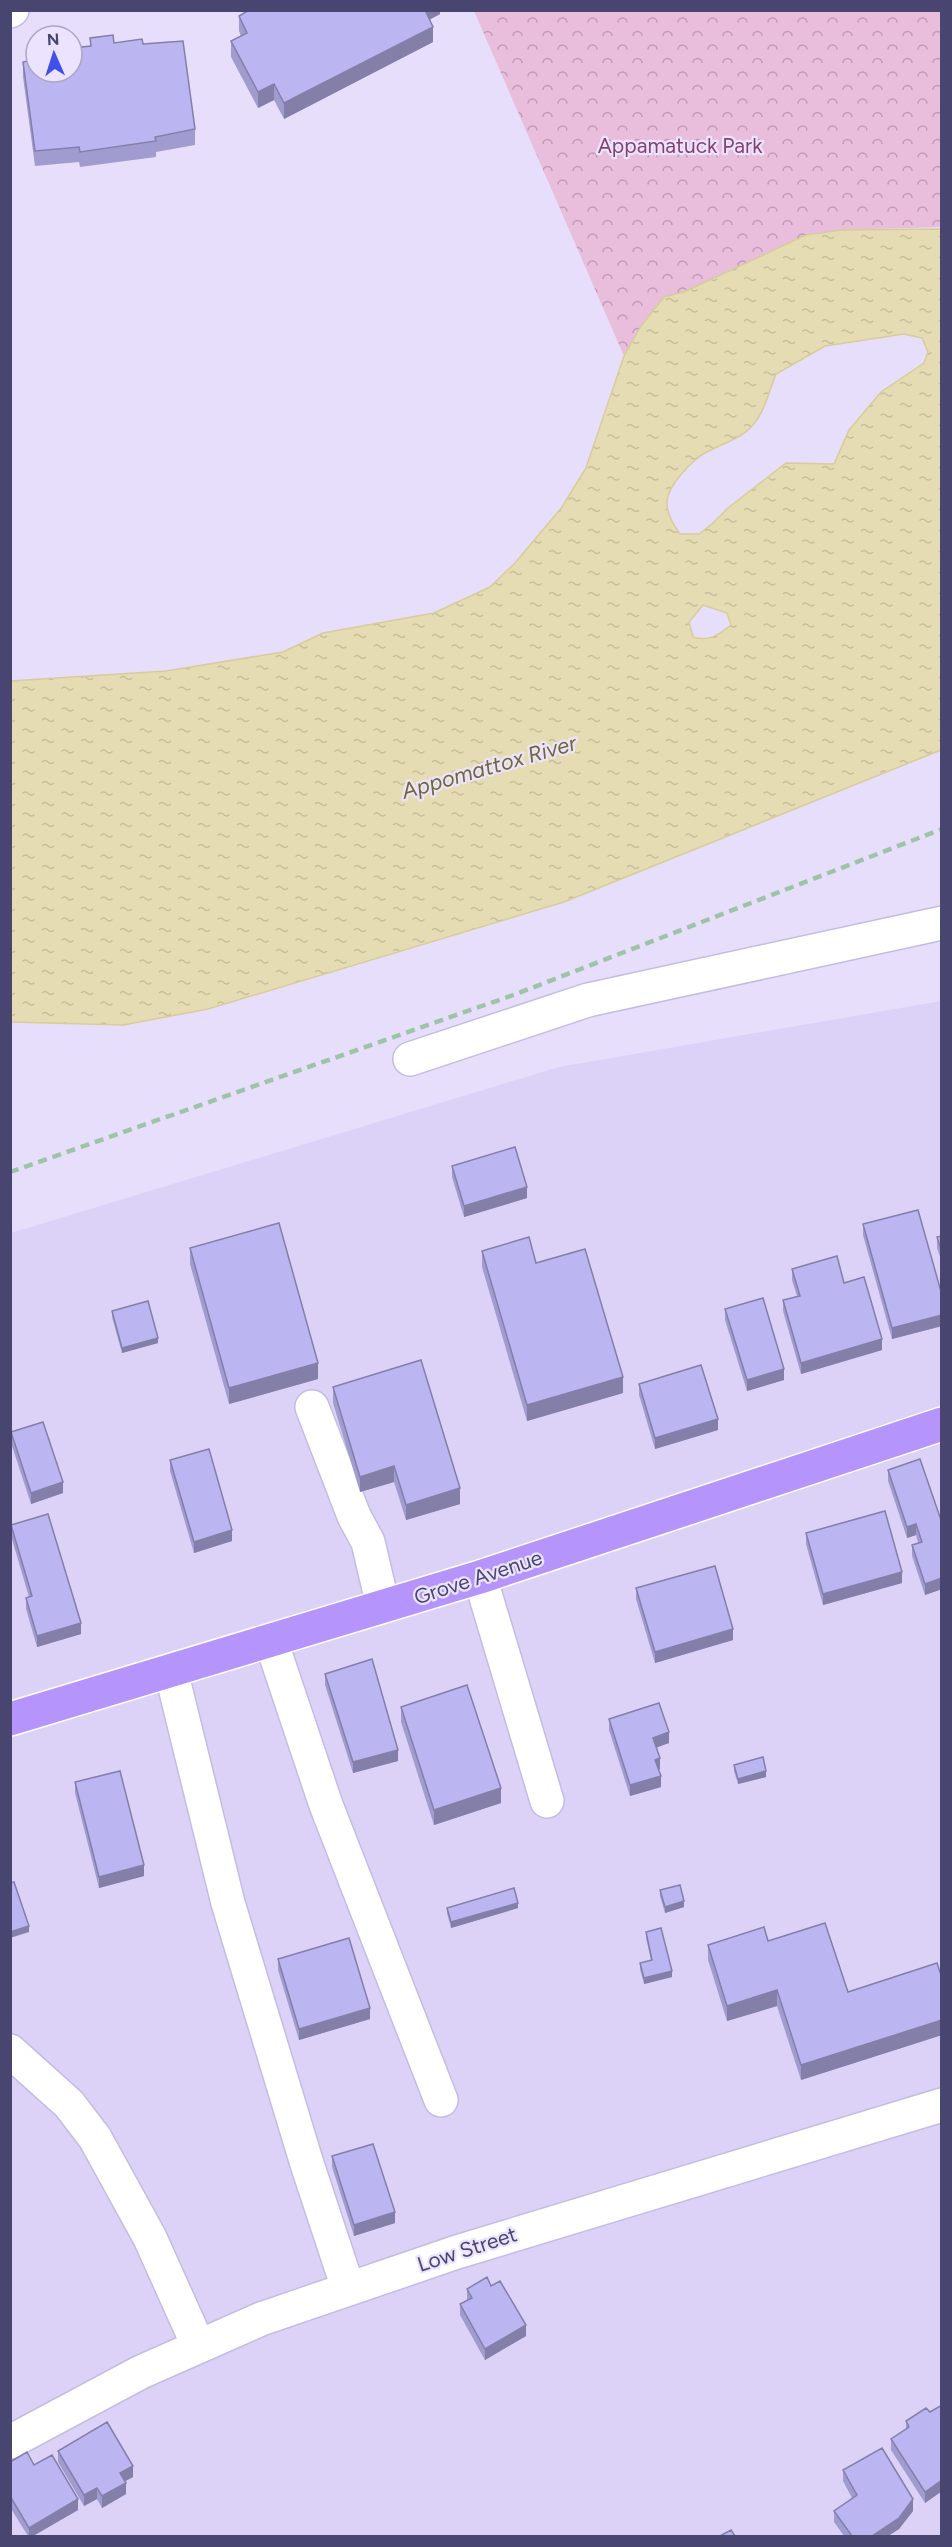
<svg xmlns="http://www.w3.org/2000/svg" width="952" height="2547" viewBox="0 0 952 2547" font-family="Figtree,sans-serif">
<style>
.residential{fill:#dcd2f8}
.park{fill:url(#park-crowns)}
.water{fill:url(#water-ripples);stroke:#d7cd99;stroke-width:1.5;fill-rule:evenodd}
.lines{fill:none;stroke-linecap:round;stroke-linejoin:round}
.minor-casing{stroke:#c3bde2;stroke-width:36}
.major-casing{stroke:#fff;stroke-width:36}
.minor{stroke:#fff;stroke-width:33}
.major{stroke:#b595fc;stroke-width:33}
.rail{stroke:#9ec4a7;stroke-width:4.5;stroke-dasharray:9 6;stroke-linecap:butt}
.wall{fill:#a19ccf}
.shaded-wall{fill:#837fa9}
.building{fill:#bbb5f1;stroke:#837fa9;stroke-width:1.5}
.labels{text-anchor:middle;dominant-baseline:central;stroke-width:4.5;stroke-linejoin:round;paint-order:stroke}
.park-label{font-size:21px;fill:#83446a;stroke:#ece4ff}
.street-label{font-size:21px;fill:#484671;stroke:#ece4ff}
.water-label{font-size:22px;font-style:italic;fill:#716838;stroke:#ece4ff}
</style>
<defs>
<pattern id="park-crowns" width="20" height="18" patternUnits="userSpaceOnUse" patternTransform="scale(1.5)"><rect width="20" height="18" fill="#e9bddc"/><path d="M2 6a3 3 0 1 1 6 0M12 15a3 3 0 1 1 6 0" fill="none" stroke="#bf9bb7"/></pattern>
<pattern id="water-ripples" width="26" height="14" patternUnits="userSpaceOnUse" patternTransform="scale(1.5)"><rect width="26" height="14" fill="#e5dcb3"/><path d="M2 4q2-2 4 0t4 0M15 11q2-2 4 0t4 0" fill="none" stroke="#c6be9d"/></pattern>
</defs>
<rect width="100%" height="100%" fill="#e7defc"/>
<path class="residential" d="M941,1001V2536H11V1233L559,1067Z"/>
<path class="park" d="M474,11H941V227L842,230L806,235L684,292L664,297L641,326L624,356Z"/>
<path class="water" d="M941,229V750L564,902L208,1009L123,1025L11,1022V681L166,671L283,652L323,633L434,613L490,587L515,563L562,507L586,468L624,356L641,326L664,297L684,292L806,235L842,230ZM904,334L922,338L928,352L924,363L881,392L849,430L834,464L786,463L728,508L712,524L699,534H680C673,524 666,513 667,500C669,485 692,460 705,453C721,444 741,439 753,425C765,411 769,391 776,374L825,346ZM703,605L727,613L731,625C718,635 710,642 693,637L689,622Z"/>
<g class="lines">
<g class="minor-casing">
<path id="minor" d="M10,11L12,10
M410,1059L588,1000L942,923
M312,1407L354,1516L368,1542L383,1606
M480,1577L547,1801
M271,1641L326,1805L441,2100
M171,1671L228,1903L307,2164L348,2288
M10,2051L69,2104L95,2138L150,2238L198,2345
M10,2442L141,2372L261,2319L457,2252L942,2105"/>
</g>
<g class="major-casing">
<path id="major" d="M10,1719L480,1577L942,1424"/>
</g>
<use href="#minor" class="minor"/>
<use href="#major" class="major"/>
<path class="rail" d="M10,1172L516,994L942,829"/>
</g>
<path class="wall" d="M440,10V14L429,20L433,42L284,119L274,100L258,108L231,57V41L241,36L239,31V16Z
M90,38L114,43L143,44L195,129V145L156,152V157L80,167L79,162L35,166L23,77V62L36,72L90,46Z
M452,1166L527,1198L464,1217L452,1177Z
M863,1224L942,1295V1326L892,1339L863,1235Z
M942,1236V1263L937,1248V1237Z
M190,1248L318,1379L229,1404L190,1264Z
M482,1251L536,1263L623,1393L527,1421L482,1267Z
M792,1269L844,1283L882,1350L801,1374L783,1311V1300L797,1296L792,1280Z
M725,1309L784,1380L747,1391L725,1320Z
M112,1311L158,1343L122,1353L112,1317Z
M639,1384L718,1430L655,1449L639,1395Z
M333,1387L460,1504L406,1520L394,1482L360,1492L333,1403Z
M11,1432L63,1493L31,1504L11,1443Z
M170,1460L232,1541L194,1553L170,1471Z
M888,1470L942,1523V1589L925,1595L912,1556V1545L918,1543L916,1535L907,1538L888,1481Z
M11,1525L81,1634L37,1647L26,1609V1598L29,1597L11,1536Z
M806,1533L902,1583L823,1605L806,1544Z
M636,1588L733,1640L655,1663L636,1599Z
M325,1674L398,1761L353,1773L325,1685Z
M401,1707L501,1803L434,1825L401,1722Z
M609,1719L669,1743L656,1747L660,1769L659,1770L661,1787L630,1796L609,1730Z
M734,1765L766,1777L738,1784L734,1771Z
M75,1782L144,1876L99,1888L75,1793Z
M660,1890L684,1907L665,1913L660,1896Z
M447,1908H518L451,1928L447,1913Z
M646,1932L672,1977L644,1984L640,1969V1963L651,1960L646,1938Z
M768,1941L848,1992L942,1978V2035L801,2080L777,2006L727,2021L708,1960V1945Z
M278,1959L370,2019L299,2040L278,1970Z
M332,2156L395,2223L354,2236L332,2167Z
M491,2286L526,2336L485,2360L460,2315V2304L467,2301V2289Z
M942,2405V2491L925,2503L891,2450V2439L906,2430V2421L930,2412Z
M58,2451L133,2477L125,2481L126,2494L102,2508L97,2499L84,2506L58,2462Z
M10,2462L34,2465L78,2510L33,2536H28L10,2507Z
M843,2470L913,2511L899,2529L888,2536H844L834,2522V2511L852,2498L843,2481Z"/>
<path class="shaded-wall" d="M423,10H440V14L423,23Z
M433,27V42L284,119V103Z
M274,84V100L258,108V92Z
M527,1187V1198L464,1217V1206Z
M942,1315V1326L892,1339V1328Z
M158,1338V1343L122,1353V1348Z
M882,1339V1350L801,1374V1363Z
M318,1363V1379L229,1404V1388Z
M784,1369V1380L747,1391V1380Z
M623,1377V1393L527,1421V1405Z
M718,1419V1430L655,1449V1438Z
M394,1466V1482L360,1492V1477Z
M63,1482V1493L31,1504V1493Z
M460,1488V1504L406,1520V1505Z
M916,1524V1535L907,1538V1527Z
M232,1530V1541L194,1553V1542Z
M902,1572V1583L823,1605V1594Z
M942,1578V1589L925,1595V1584Z
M81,1623V1634L37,1647V1636Z
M733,1629V1640L655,1663V1652Z
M669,1732V1743L653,1749V1738Z
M398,1750V1761L353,1773V1762Z
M660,1758V1769L655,1771V1760Z
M766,1771V1777L738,1784V1779Z
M661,1776V1787L630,1796V1785Z
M501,1788V1803L434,1825V1810Z
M144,1865V1876L99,1888V1877Z
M684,1901V1907L665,1913V1907Z
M518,1903V1908L451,1928V1922Z
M29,1926V1932L10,1938V1932Z
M672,1971V1977L644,1984V1978Z
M777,1990V2006L727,2021V2006Z
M370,2008V2019L299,2040V2029Z
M942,2020V2035L801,2080V2065Z
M395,2212V2223L354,2236V2225Z
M526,2325V2336L485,2360V2349Z
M133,2466V2477L120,2484V2473Z
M942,2480V2491L925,2503V2492Z
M126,2483V2494L102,2508V2496Z
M97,2488V2499L84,2506V2495Z
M78,2499V2510L33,2536H29V2528Z
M913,2499V2511L899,2529L888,2536H872Z"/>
<path class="building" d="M249,10H425L433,27L284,103L274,84L258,92L231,41L247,33L239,16Z
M113,35L114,43L142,39L143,44L183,41L195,129L155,137L156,141L80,152L79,147L35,151L23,62L36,59V72H72V48L91,46L90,38Z
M515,1147L527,1187L464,1206L452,1166Z
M918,1210L942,1295V1315L892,1328L863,1224Z
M279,1223L318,1363L229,1388L190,1248Z
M942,1236V1252L937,1237Z
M529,1237L536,1263L585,1249L623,1377L527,1405L482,1251Z
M837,1256L844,1283L864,1277L882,1339L801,1363L783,1300L800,1296L792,1269Z
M763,1298L784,1369L747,1380L725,1309Z
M148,1301L158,1338L122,1348L112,1311Z
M421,1360L460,1488L406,1505L394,1466L360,1477L333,1387Z
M701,1365L718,1419L655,1438L639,1384Z
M43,1422L63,1482L31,1493L11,1432Z
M209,1449L232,1530L194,1542L170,1460Z
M920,1459L942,1523V1578L925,1584L912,1545L922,1542L916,1524L907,1527L888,1470Z
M885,1511L902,1572L823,1594L806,1533Z
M48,1514L81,1623L37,1636L26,1598L32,1596L11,1525Z
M715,1566L733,1629L655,1652L636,1588Z
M372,1659L398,1750L353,1762L325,1674Z
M467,1685L501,1788L434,1810L401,1707Z
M659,1703L669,1732L653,1738L660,1758L655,1760L661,1776L630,1785L609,1719Z
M763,1757L766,1771L738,1779L734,1765Z
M120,1771L144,1865L99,1877L75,1782Z
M14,1882L29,1926L10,1932V1883Z
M680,1885L684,1901L665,1907L660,1890Z
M514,1888L518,1903L451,1922L447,1908Z
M825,1923L848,1992L937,1963L942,1978V2020L801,2065L777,1990L727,2006L708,1945L764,1927L768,1941Z
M661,1928L672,1971L644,1978L640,1963L652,1960L646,1932Z
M349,1938L370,2008L299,2029L278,1959Z
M373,2144L395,2212L354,2225L332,2156Z
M487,2277L491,2286L500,2281L526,2325L485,2349L460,2304L472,2298L467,2289Z
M942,2405V2480L925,2492L891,2439L909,2427L906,2421L926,2408L930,2412Z
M107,2422L133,2466L120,2473L126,2483L102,2496L97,2488L84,2495L58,2451Z
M882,2448L913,2499L899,2518L872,2536H852L834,2511L857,2495L843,2470Z
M27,2452L34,2465L52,2455L78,2499L29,2528L10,2496V2462Z
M731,2530L735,2536H720Z"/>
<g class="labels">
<g class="park-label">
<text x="680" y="145">Appamatuck Park</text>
</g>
<g class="street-label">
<text transform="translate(478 1577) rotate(-18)">Grove Avenue</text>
<text transform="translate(467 2249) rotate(-18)">Low Street</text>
</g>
<g class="water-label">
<text transform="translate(489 767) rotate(-16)">Appomattox River</text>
</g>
</g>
<rect width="952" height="2547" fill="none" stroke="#484671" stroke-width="24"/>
<g transform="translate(54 54) rotate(357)"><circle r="28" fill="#ece4ff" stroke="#aaa5c6" stroke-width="1.5"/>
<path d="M0-4.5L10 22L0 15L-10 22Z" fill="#4150e8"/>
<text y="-9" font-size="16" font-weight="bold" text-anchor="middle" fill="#484671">N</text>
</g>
</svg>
